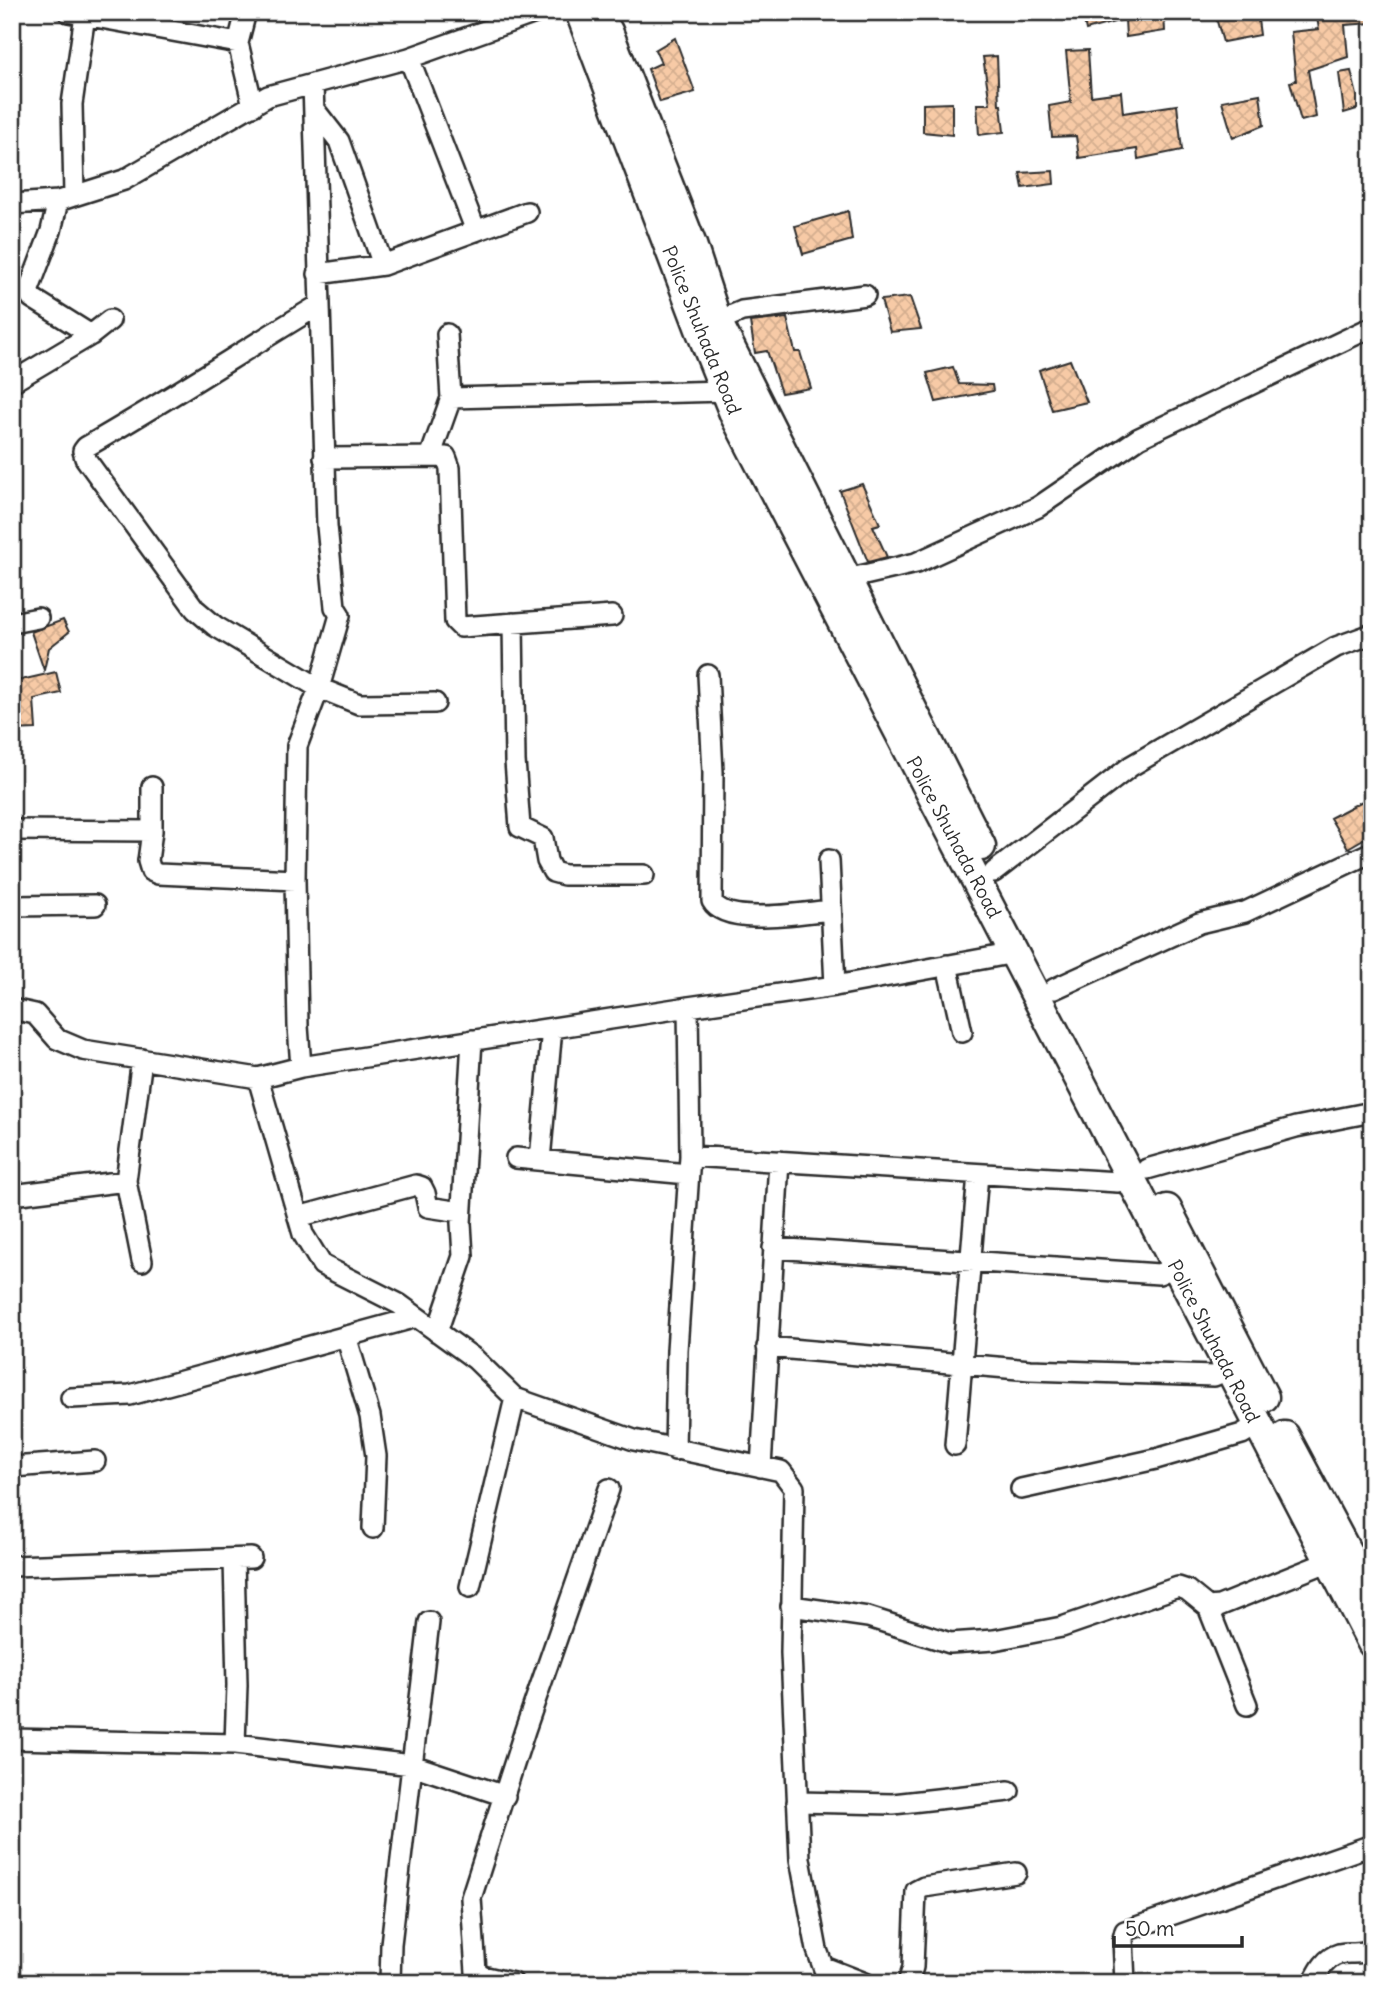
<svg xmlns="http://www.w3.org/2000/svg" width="1384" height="1995" viewBox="0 0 1384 1995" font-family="Delius,sans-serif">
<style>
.building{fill:url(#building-cross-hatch);stroke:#2b2b2b;stroke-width:2}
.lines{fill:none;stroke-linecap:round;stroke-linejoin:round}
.street-casing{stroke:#2b2b2b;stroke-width:24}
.secondary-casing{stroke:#2b2b2b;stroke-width:33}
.street{stroke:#fff;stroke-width:19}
.secondary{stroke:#fff;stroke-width:28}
.labels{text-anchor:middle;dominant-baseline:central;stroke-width:7;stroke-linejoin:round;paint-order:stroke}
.street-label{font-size:19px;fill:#2b2b2b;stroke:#fff}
</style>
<defs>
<pattern id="building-cross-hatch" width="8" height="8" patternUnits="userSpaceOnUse" patternTransform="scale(1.75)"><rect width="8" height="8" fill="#f7caa6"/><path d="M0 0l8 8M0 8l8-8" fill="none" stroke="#d4ae8f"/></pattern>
</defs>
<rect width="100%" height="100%" fill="#fff"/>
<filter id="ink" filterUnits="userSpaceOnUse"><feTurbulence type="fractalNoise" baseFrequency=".0143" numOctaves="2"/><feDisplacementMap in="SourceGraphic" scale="14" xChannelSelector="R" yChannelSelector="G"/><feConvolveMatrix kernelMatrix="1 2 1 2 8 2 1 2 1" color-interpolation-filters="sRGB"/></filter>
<g filter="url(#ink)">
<path class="building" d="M1082,12H1134L1135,16L1164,14L1165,31L1126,37L1125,19L1086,30Z
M1235,12H1257L1260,35L1223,42L1216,18Z
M1316,12H1372V23L1345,25L1348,57L1308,70L1316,117L1301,121L1290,82L1296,81L1291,32L1319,29Z
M675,38L695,92L660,102L648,69L661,63L655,50Z
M1088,50L1091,96L1121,92L1123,113L1177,105L1182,150L1138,159L1137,149L1079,158L1076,136L1052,137L1049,106L1071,102L1066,51Z
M997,56L999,105H1001L1004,132L979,135L977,104H990L983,57Z
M1351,71L1357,95V109L1344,113L1339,73Z
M1260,94L1264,125L1233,138L1222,101Z
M952,103V135L923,132V104Z
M1053,171L1054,184L1023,188L1020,173Z
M848,211L852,240L803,254L795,226Z
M910,297L921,329L890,332L881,300Z
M787,318L795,352H800L811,388L781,393L767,351L755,353L750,322Z
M1070,360L1087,402L1052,410L1039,370Z
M953,367L959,384L992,385L993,391L936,402L927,373Z
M862,484L880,524L873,526L887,557L868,562L840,491Z
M63,620L69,632L49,648L44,670L31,632Z
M56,672L61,693L34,699L36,729L12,730V682Z
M1372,796V834L1348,848L1330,818Z"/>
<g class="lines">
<g class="street-casing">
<path id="street" d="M68,12L238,43
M246,12L238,43L253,106
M409,58L476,231
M314,109L339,141L383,265
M74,196L72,104L85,15
M58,201L51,231L28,292L32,298L91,335
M12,204L58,201L124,180L268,96L409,58L538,12
M318,274L383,265L527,212
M319,305C241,352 165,402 86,447L83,451L85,458L195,609L215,626L319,688L359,704L435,703
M706,326L742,311L865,295
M12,382L91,335L110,320
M451,398L726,391
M430,457L451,398L447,334
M324,458L446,457L450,468L455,621L461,627L612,616
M847,579L916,563L1038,507L1139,438L1372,327
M12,623L38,618
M513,623L515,761L520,827L543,838L547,861L553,872L564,875H644
M708,675L713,772L712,901C726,927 805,912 831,910
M152,787V831L148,861L151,871L158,874L295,880
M12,830L152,831
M829,860L835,986
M994,872L1131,766L1336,647L1372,634
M12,906L95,905
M947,965L962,1032
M1054,989L1199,923L1245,912L1372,852
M12,1009L35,1014L57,1039L83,1050L258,1078L301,1067L688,1007L835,986L1015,953
M142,1059L126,1181L142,1261
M301,1067L298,1026L295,880L297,746L319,688L340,615L335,607L327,526L313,84
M258,1078L303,1234L322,1265L399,1304L475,1359L515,1398L634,1440L781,1471L794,1488L791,1653L800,1859L817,1950L829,1983
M690,1156L1118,1182L1130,1178
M516,1158L688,1174
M540,1160L552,1028
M1147,1169L1296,1127L1372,1112
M12,1195L126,1181
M298,1217L416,1185L422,1187L425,1193L428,1207L461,1212
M773,1248L1159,1274L1175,1267
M437,1332L463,1256L461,1223L472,1040
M346,1336L370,1416L376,1456L373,1528
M767,1347L1030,1370L1214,1376L1228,1370
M71,1398L130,1395L417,1317
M955,1445L978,1174
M675,1450L677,1350L690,1156L688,1007
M12,1467L95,1461
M761,1467L779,1161
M1021,1489L1156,1459L1242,1434L1257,1425
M234,1559L237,1685L235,1744
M12,1566L251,1558
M470,1587L515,1398
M791,1606L868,1617L950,1643L994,1640L1062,1627L1178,1587L1187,1590L1208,1607L1219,1606L1330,1561
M1208,1607L1247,1705
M12,1739L235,1744L412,1765L505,1796
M797,1802L893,1804L1009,1791
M824,1967L865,1983
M390,1983L391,1944L429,1622
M513,1983L482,1976L476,1972L471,1898L525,1730L609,1489
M908,1983L913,1967L916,1891L924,1887L1016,1873
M1125,1983L1123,1939L1125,1931L1372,1845
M1313,1983C1319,1971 1325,1958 1339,1954C1351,1951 1358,1956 1372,1949"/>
</g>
<g class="secondary-casing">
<path id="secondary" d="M580,12L700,329L735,416L1372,1643
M608,31L692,245L717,321L981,846
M1167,1209L1264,1397
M1285,1436L1372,1599"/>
</g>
<use href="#street" class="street"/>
<use href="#secondary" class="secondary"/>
</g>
</g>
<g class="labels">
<g class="street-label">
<text transform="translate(702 330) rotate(68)">Police Shuhada Road</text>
<text transform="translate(954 837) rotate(62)">Police Shuhada Road</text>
<text transform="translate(1214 1341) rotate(63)">Police Shuhada Road</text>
</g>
</g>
<rect width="1384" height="1995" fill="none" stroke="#fff" stroke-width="42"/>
<rect x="21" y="21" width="1342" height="1953" fill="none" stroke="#2b2b2b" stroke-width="2.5" filter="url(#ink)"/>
<path d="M1114 1936v10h128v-10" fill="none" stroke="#2b2b2b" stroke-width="3.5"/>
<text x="1125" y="1936" font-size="21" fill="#2b2b2b" stroke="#ffffff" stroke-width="5" paint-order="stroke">50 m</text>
</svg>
